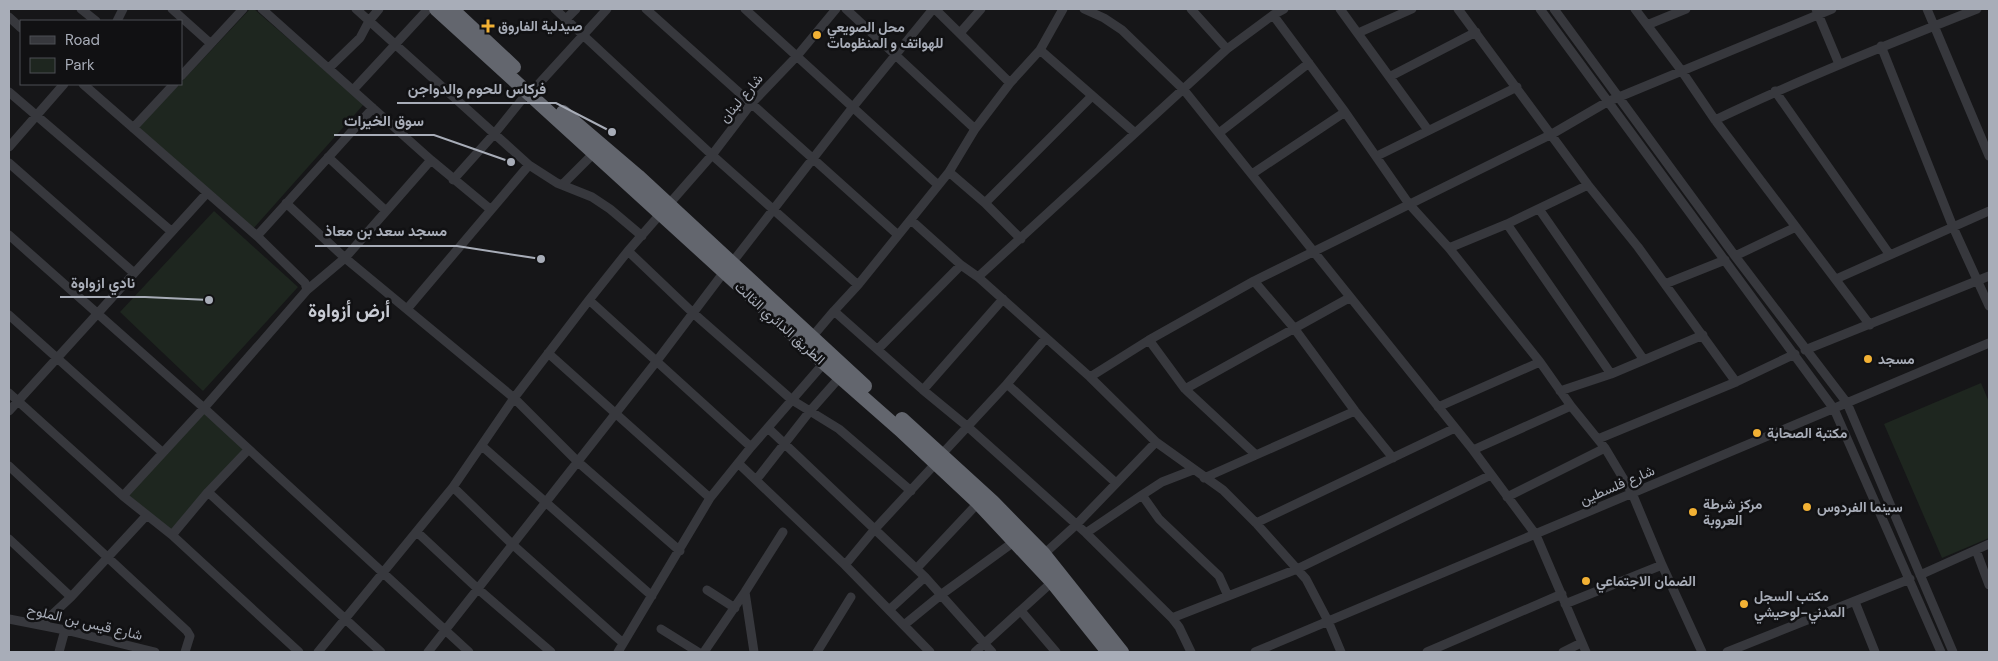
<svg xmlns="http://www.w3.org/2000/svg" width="1998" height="661" viewBox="0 0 1998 661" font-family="'DM Sans',Vazirmatn,sans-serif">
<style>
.green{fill:#1e261f}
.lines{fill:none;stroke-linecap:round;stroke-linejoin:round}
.minor{stroke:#37383d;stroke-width:9}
.highway{stroke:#63666e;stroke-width:14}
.poi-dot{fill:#f2b134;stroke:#111113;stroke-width:2}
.labels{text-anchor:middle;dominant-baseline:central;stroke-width:5;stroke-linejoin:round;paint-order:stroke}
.poi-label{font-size:14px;font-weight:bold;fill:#a8adb8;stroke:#111113;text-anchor:start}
.street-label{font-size:14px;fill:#a8adb8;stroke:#111113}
.district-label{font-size:19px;font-weight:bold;fill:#c9ccd4;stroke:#111113}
.leader{fill:none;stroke:#a8adb8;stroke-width:2}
.callout-dot{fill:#a8adb8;stroke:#111113;stroke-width:2}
.callout-label{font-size:15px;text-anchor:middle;font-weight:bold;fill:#a8adb8;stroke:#111113;stroke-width:5;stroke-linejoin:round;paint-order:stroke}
</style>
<rect width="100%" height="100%" fill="#161618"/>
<path class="green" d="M250,9H254L364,104L252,230L138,128Z
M214,211L298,287L203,391L120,312Z
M1981,383L1989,402V538L1942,558L1884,424Z
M204,408L248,450L172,535L123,496Z"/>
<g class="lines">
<path class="minor" d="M81,9L96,21
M172,9L210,43
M262,9L431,160L490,209
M356,9L529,165L557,183L592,197L610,209L642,236
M555,9L712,155L858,285
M646,9L898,235
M745,9L938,185
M846,9L975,129
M935,9L1010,83
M1063,9L1040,50L1010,83L975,129L949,172L858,285L834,311L923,390L968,427L1086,533L1172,618L1179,627L1191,652
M1084,9L1104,18L1122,30L1184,90L1473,450L1536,535L1586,652
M1191,9L1227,49
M1340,9L1428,130
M1458,9L1588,185L1638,247L1736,382
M1540,9L1834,409L1941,652
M1554,9L1735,256L1847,403L1953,652
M1635,9L1681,70L1715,120L1870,325
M1816,9L1839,64
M1927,9L1989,156
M1273,15L1345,112L1409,204L1449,248L1540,362L1571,406L1605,448L1632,493L1662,565L1702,652
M9,17L21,28
M566,19L576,9
M117,21L123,9
M1647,25L1686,9
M960,33L981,9
M1358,33L1412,9
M1881,46L1953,227L1989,306
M1040,50L1135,133
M329,68L360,38L369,21L379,9
M181,76L243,9
M1391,76L1476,32
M83,84L257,236L305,283L307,290L204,408L123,496
M535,88L607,9
M353,90L428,9
M1775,91L1890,255
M9,92L171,231
M1715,120C1801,79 1889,44 1977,9
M133,128L174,84
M1219,133L1309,63
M9,147L64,84
M1377,156L1517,87
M328,157L386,211
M9,163L134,273
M949,172L985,203L1021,239
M1252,174L1345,112
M453,180L495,133L528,92
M562,185L594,153
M286,203L345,258L514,398L578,462L680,551
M985,203L1092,96
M1539,209L1644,360
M911,220L961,265L978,277L1090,377L1156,442L1223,490L1256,523L1306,579L1328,621L1341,652
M1507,224L1611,374
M9,235L204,408L469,652
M257,236L373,108
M1449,248L1507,224L1588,185
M628,251L692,312L792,400L839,429L911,491
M1735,256L1796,227
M731,264L853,107L933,9
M978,277L1227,49L1273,15L1284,9
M1836,279L1989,211
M1254,281L1294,328L1355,411L1393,458
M1665,284L1725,260
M307,290L345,258L431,160
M589,300L751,447
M407,309L529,165
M9,315L162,452
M812,337L834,311
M1149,340L1185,389L1256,455
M878,349L961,265
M1805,350L1989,276
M548,353L710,498
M1090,377L1149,340L1254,281L1552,134L1607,102L1832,9
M1007,384L1046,338
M1185,389L1349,298
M923,390L1003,299
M1560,391L1611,374L1703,335
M9,393L123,496L172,535L299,652
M1438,407L1540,362
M9,411L207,193
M768,428L925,577L992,652
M1598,439L1736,382L1795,354
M482,446L652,596
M1473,450L1571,406
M942,454L1007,384L1116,483
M738,463L845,565L930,652
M9,466L187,631L190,636L185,652
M1204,478L1355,411
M756,480L810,411L840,377
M453,487L512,544L623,643
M208,492L381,652
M1142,495L1162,482L1193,470
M1507,497L1605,448
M1256,523L1455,428
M417,532L478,589L551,652
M1086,533L1142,495L1159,519L1219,576L1228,596
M172,535L208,492L248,450
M9,539L71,597
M1976,550L1989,585
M1044,554L1076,525L1156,442
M845,565L874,530L936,463
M917,568L978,503
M1920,575L1989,544
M707,590L735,608
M745,592L754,652
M1855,602L1875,652
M1565,604L1662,565
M889,610L925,577
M1021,611L1056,652
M1172,618L1297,569L1491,475
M9,619L65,630L155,652
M41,625L71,597L146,516
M904,625L942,594L1015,541
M661,629L698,652
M59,652L65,630
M318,652L453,487L514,398L589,300L628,251L712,155L751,104L797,56L836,9
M428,652L656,362L724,272
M618,652L710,498L751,447L824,363
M704,652L745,592L783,532
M817,652L851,597
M975,652L1052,582
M1255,652L1989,343
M1427,652L1562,594
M1563,652L1581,643
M1727,652L1910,579"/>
<path class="highway" d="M436,9L824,363L899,429L978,503L1052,582L1108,652
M452,9L514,67
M563,112L638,176L865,386
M902,419L993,502L1044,554L1122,652"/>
</g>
<g class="poi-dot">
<path d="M485.5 18.5h5v5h5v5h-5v5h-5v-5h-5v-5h5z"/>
<circle cx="817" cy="35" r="5"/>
<circle cx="1868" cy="359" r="5"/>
<circle cx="1757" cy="433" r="5"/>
<circle cx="1807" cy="507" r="5"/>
<circle cx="1693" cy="512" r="5"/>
<circle cx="1586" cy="581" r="5"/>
<circle cx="1744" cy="604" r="5"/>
</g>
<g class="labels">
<g class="poi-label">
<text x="498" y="26">صيدلية الفاروق</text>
<text x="827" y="27">محل الصويعي<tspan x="827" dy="16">للهواتف و المنظومات</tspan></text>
<text x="1878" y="359">مسجد</text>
<text x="1767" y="433">مكتبة الصحابة</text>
<text x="1703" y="504">مركز شرطة<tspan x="1703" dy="16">العروبة</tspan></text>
<text x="1817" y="507">سينما الفردوس</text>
<text x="1596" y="581">الضمان الاجتماعي</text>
<text x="1754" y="596">مكتب السجل<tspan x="1754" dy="16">المدني-لوحيشي</tspan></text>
</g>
<g class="street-label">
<text transform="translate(741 98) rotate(-50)">شارع لبنان</text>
<text transform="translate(780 323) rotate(42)">الطريق الدائري الثالث</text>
<text transform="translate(1617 485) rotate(-23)">شارع فلسطين</text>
<text transform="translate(85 622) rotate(13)">شارع قيس بن الملوح</text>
</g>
<g class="district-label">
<text x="349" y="310">أرض أزواوة</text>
</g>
</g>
<path class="leader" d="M612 132L556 103H397M511 162L434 135H334M541 259L457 246H315M209 300L145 297H60"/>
<g class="callout-dot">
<circle cx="612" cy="132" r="5"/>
<circle cx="511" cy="162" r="5"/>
<circle cx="541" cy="259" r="5"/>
<circle cx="209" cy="300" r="5"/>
</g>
<g class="callout-label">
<text x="477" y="94">فركاس للحوم والدواجن</text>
<text x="384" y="126">سوق الخيرات</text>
<text x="386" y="236">مسجد سعد بن معاذ</text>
<text x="103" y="288">نادي ازواوة</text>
</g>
<rect width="1998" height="661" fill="none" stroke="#a8adb8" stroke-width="20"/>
<rect x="20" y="20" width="162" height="65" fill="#111113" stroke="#4d4f55"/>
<rect x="30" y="36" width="25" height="8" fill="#37383d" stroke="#4d4f55"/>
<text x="65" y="45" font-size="15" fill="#a8adb8">Road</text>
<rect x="30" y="58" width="25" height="15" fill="#1e261f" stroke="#4d4f55"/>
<text x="65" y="70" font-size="15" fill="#a8adb8">Park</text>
</svg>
